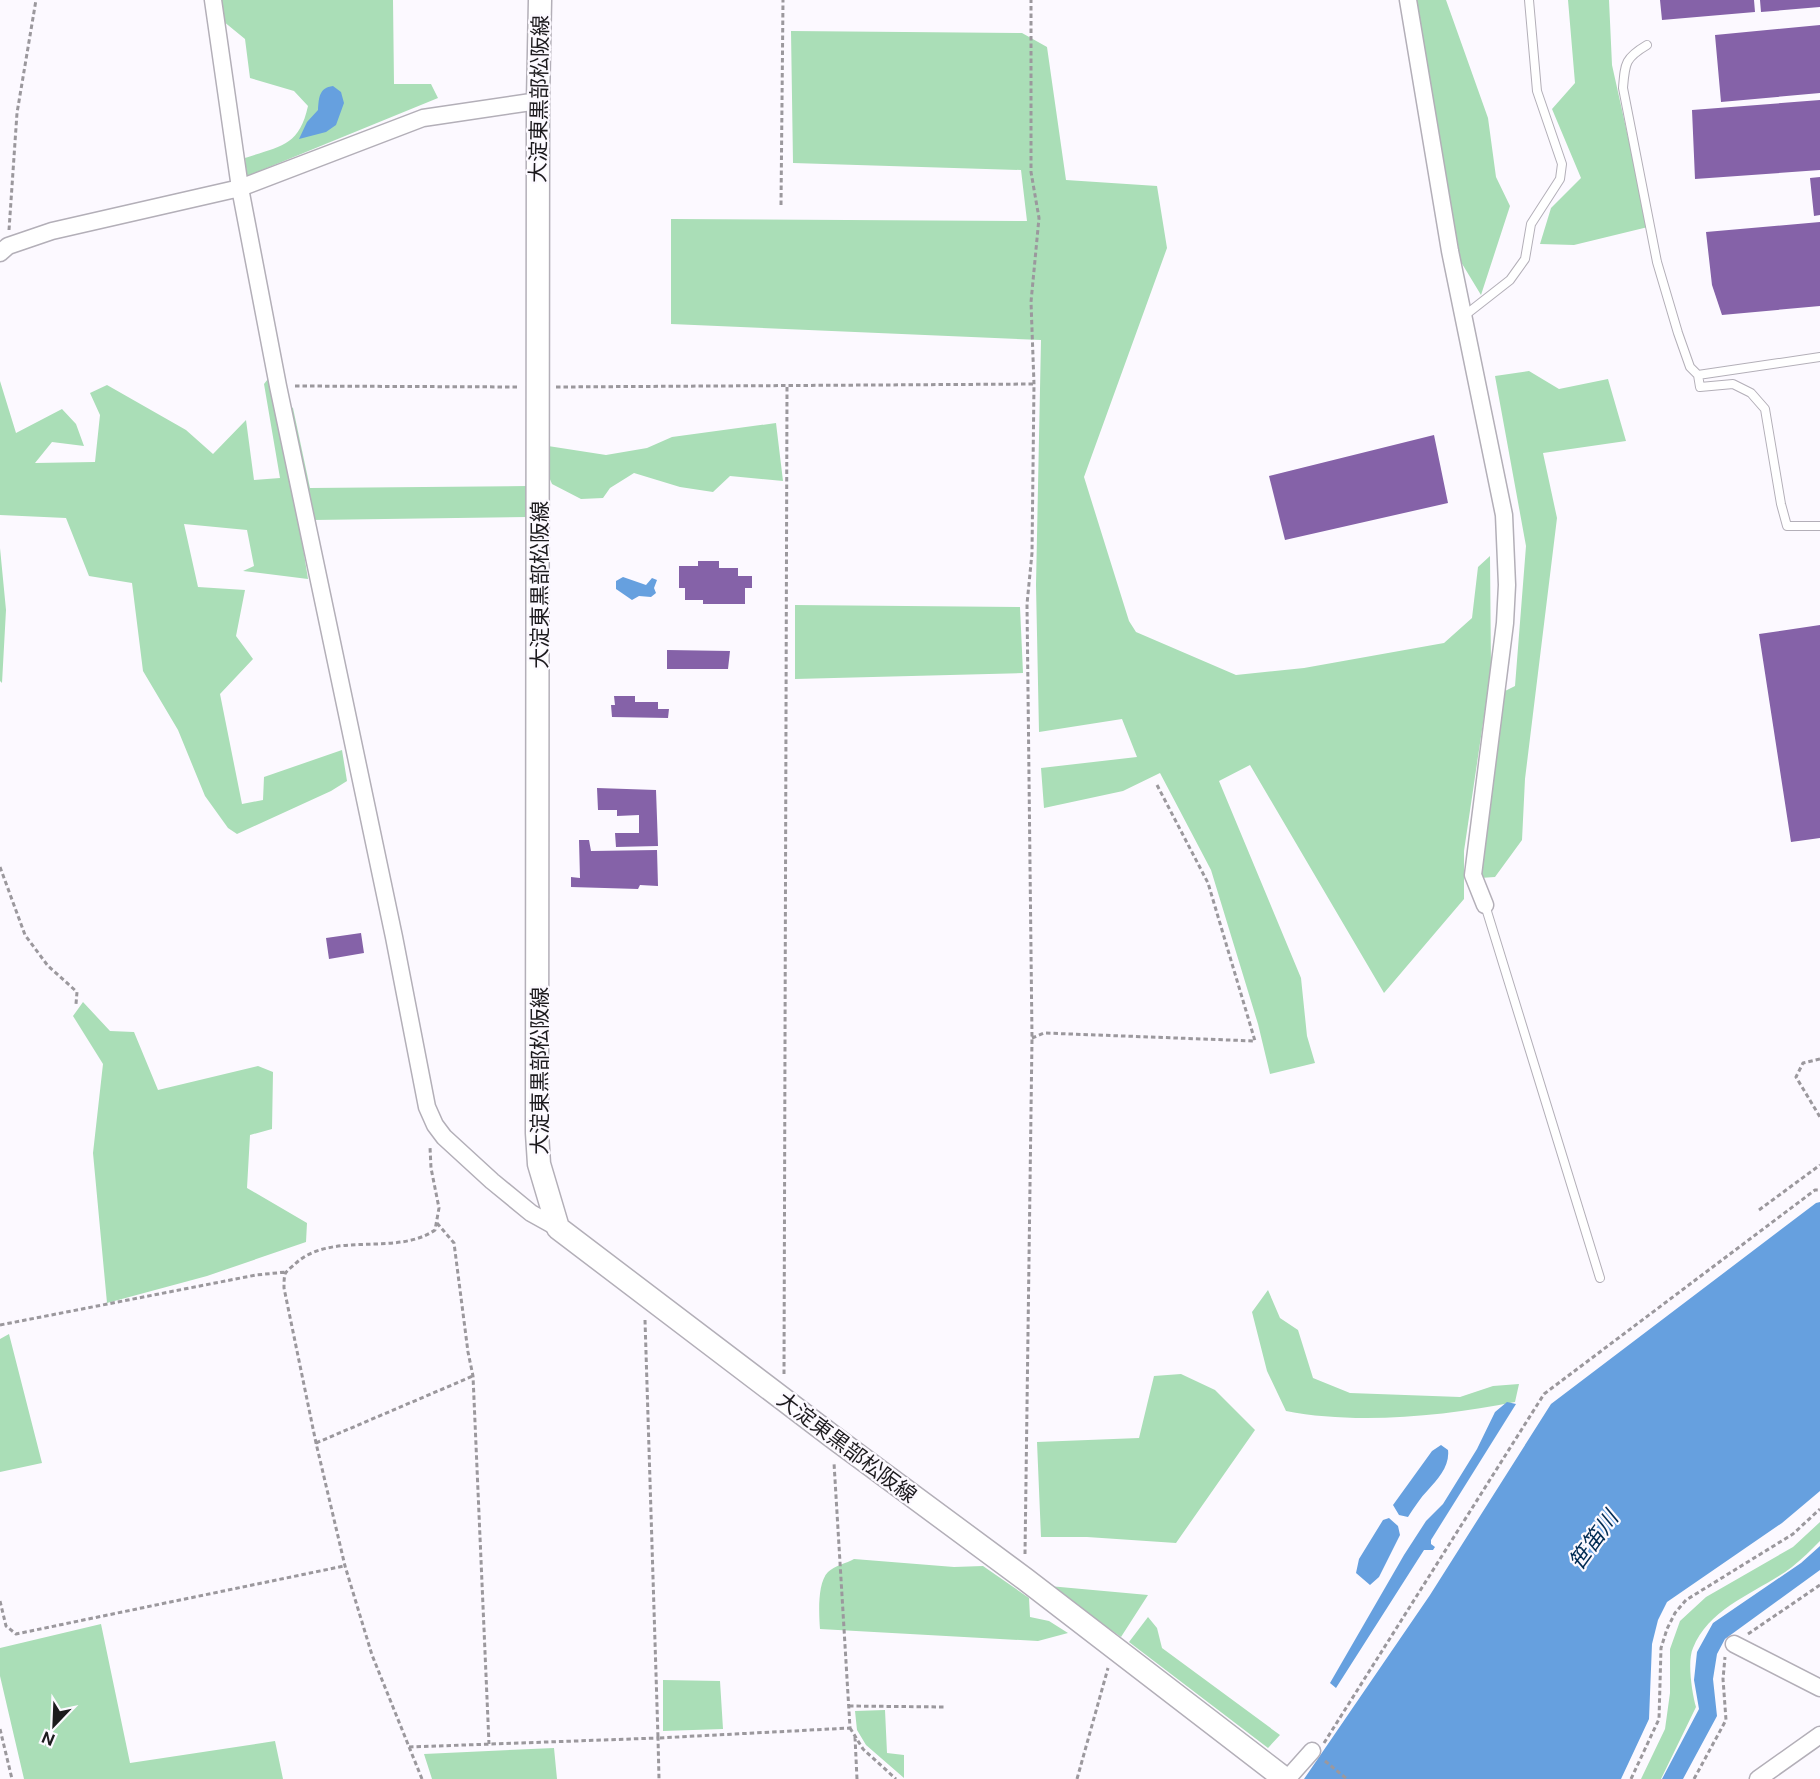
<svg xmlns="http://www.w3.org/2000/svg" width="1820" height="1779" viewBox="0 0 1820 1779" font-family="'Public Sans','Noto Sans JP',sans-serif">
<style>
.green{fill:#aadeb7}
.water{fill:#66a0df}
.building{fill:#8562a8}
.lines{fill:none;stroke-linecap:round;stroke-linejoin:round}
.service-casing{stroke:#b3afb8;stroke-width:10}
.minor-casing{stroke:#b3afb8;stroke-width:19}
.secondary-casing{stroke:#b3afb8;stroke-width:25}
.path{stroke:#9b989d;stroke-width:3;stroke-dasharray:4.5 3;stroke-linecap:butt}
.service{stroke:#fff;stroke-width:8}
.minor{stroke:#fff;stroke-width:16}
.secondary{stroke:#fff;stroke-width:22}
.labels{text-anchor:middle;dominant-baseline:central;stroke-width:4.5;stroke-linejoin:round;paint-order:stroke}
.street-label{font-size:21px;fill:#1c1a1d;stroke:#fcf9ff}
.water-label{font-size:22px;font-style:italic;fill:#002b53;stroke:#fcf9ff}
</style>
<rect width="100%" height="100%" fill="#fcf9ff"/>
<path class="green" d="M222,0H393L394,84H431L438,98L247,176L245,158C280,146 299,147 308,106L294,91L250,78L245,39L223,21Z
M1415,0H1446L1488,118L1496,177L1510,206L1481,295L1461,262Z
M1568,0H1609L1612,65L1648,227L1574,245L1540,244L1551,208L1581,178L1552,109L1575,83Z
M791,31L1022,33L1047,47L1066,180L1157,186L1167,248L1084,477L1129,621L1136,632L1236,675L1304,668L1444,643L1472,618L1478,567L1490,556L1491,669L1464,851V899L1384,993L1250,765L1219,781L1301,978L1307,1036L1315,1063L1270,1074L1258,1024L1211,870L1160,773L1123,791L1044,808L1041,768L1137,757L1122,719L1039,732L1036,585L1041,340L671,324V219L1027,221L1021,170L793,163Z
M1529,371L1559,389L1608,379L1626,441L1543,453L1557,518L1525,779L1522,840L1495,877L1480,878L1501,693L1515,686L1526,546L1495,376Z
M271,375L294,491L308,579L243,571L254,566L247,530L184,524L198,587L245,590L236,636L253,659L220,694L242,804L263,800L264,777L342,750L347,781L331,791L237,834L228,828L205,796L178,730L143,671L132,583L89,576L66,518L0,515V381L16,433L62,409L76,424L84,446L52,442L35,463L95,462L100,415L90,393L107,385L186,430L213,454L246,420L254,480L280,478L264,384Z
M285,404L293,408L310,488L528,486L527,517L313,520Z
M776,423L783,481L730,476L713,492L680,487L634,473L610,488L603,498L581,499L552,484L549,477L548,446L606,455L647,448L672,437Z
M0,548L6,610L2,683L0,681Z
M795,605L1020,607L1023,673L795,679Z
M83,1002L110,1031L134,1032L158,1090L258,1066L273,1072L272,1129L250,1135L247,1188L307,1223L306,1242L207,1276L107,1303L93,1153L103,1064L73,1016Z
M1268,1290L1280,1318L1298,1330L1313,1378L1350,1393L1460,1397L1493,1386L1519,1384L1515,1402C1445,1416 1357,1425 1286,1411L1267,1371L1252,1312Z
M9,1334L42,1463L0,1472V1339Z
M1181,1374L1215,1390L1255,1430L1176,1543L1087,1537H1041L1037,1442L1139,1438L1154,1376Z
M1820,1522V1541C1811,1550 1802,1559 1792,1567C1759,1592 1710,1606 1693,1648C1687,1661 1692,1693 1696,1707L1661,1779H1641L1665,1729L1670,1693V1649L1680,1621L1706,1597L1793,1547Z
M854,1559L954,1567L983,1566L1029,1598L1030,1617L1049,1621L1068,1633L1038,1641L820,1629C819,1615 817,1583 828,1572C834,1566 847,1563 854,1559Z
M1049,1586L1148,1595L1121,1637Z
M1148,1617L1157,1628L1162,1648L1280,1735L1268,1748L1129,1642Z
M101,1624L130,1763L275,1741L283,1779H24L0,1676V1648Z
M663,1680L720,1681L723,1729L663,1731Z
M885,1710L887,1753L904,1755V1778L866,1745L857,1730L855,1711Z
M554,1748L557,1779H432L424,1754Z"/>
<path class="water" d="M333,86L341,92L344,103L336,125L326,132L299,139L307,122L318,110C319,97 319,88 333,86Z
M623,577L646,585L652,578L657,580L654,588L656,593L651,597L639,596L632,600L616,589V581Z
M1820,1202V1491L1782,1523L1667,1602L1658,1620L1652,1644L1649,1719L1621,1779H1304L1430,1595L1551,1404L1816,1203Z
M1507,1402L1516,1404L1431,1540V1544L1435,1547L1433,1550H1424L1336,1688L1330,1683L1404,1555L1426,1521L1443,1504L1477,1449L1495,1412Z
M1441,1445L1448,1450C1450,1466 1438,1479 1428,1490C1420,1498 1414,1508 1408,1517L1399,1515L1393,1505L1432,1451Z
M1389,1518L1398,1526L1400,1535L1379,1577L1370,1585L1356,1573L1359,1559L1383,1520Z
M1820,1546V1570L1725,1639L1717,1654L1713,1679L1717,1716L1683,1779H1662L1699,1709L1694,1680L1697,1652L1713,1623L1801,1563Z"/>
<path class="building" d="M1660,0H1754L1755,12L1662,20Z
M1760,0H1820V7L1761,12Z
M1820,25V93L1721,102L1715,35Z
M1820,100V170L1695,179L1692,110Z
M1820,177V215L1814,216L1810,178Z
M1820,222V306L1722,315L1712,285L1706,232Z
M1434,435L1448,503L1285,540L1269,476Z
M698,561H719V568H738V576H752V588H745V604H703V600H685V588H679V566H698Z
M1820,625V838L1791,842L1759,634Z
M667,650L730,651L728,669H667Z
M614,696H635V702H658V709H669L668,718L612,717L611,705H615Z
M597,788L656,790L658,846L616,847L615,833H639V815L617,816V810H598Z
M579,840H589L591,851L657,850L658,886L640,885L638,889L571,887V877L580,878Z
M361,933L364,953L329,959L326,938Z"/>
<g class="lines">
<g class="service-casing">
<path id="service" d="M1647,45C1625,58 1625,63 1623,88L1657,262L1678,333L1690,367L1698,375L1700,387L1733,384L1751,393L1765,409L1781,504L1787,526H1820
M1464,316L1510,280L1525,259L1531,224L1560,179L1562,164L1537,91L1529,0
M1698,375L1820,357
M1485,905L1600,1278"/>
</g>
<g class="minor-casing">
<path id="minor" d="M213,0L240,188L278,386L394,937L427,1107L435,1125L444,1137L492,1181L531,1213L558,1228
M1408,0L1450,251L1504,515L1507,585L1505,623L1473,875L1485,905
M0,253L8,246L52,231L240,188L423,118L538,101
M1734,1644L1820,1688
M1287,1779L1312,1751
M1758,1779L1820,1735"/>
</g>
<g class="secondary-casing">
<path id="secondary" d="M540,0L538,101L537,1133L539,1164L558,1228L833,1437L1025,1579L1285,1779"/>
</g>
<path class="path" d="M781,205L783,0
M9,230L17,113L36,0
M295,386L519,387
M556,387L1034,384
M0,867L25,935L48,966L77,992L76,1004
M1032,1038L1044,1033L1255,1041L1208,883L1157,785
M1820,1059L1803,1063L1796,1077L1820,1117
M1759,1210L1820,1165
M437,1223L454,1243L468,1352L473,1376L489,1744
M645,1320L658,1738L850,1728L834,1463
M0,1325L256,1275L286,1272
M784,1374L787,387
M316,1443L473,1376
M1025,1554L1032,1038L1027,604L1032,553L1034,384L1031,302L1039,218L1031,172V0
M0,1601L6,1626L16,1634L344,1566
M1748,1634L1820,1585
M849,1706L945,1707
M850,1728L863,1749L896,1779
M0,1729L12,1779
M855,1737L857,1779
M1324,1743L1544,1394L1815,1190H1820
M409,1747L658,1738L659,1779
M1325,1761L1347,1779
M422,1779L372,1655L345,1566L316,1443L284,1288C284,1283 284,1278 285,1274C287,1270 292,1267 295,1264C331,1230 396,1257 435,1230L439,1208L431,1168L430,1147
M1077,1779L1108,1668
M1631,1779L1659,1719L1661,1648L1667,1629L1675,1613L1686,1600L1793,1534L1820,1509
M1694,1779L1726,1720L1723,1679L1725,1657"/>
<use href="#service" class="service"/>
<use href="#minor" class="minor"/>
<use href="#secondary" class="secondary"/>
</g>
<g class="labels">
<g class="street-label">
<text transform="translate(539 99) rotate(-89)">大淀東黒部松阪線</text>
<text transform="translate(539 585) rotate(-90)">大淀東黒部松阪線</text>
<text transform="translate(539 1071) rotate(-90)">大淀東黒部松阪線</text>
<text transform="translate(847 1447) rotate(37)">大淀東黒部松阪線</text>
</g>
<g class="water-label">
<text transform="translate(1593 1540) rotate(-54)">笹笛川</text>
</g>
</g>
<g transform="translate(54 1725) rotate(203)" stroke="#fcf9ff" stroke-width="4.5" paint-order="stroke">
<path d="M0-4.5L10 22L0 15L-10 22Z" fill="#1c1a1d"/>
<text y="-9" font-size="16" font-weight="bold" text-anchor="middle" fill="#1c1a1d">N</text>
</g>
</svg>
